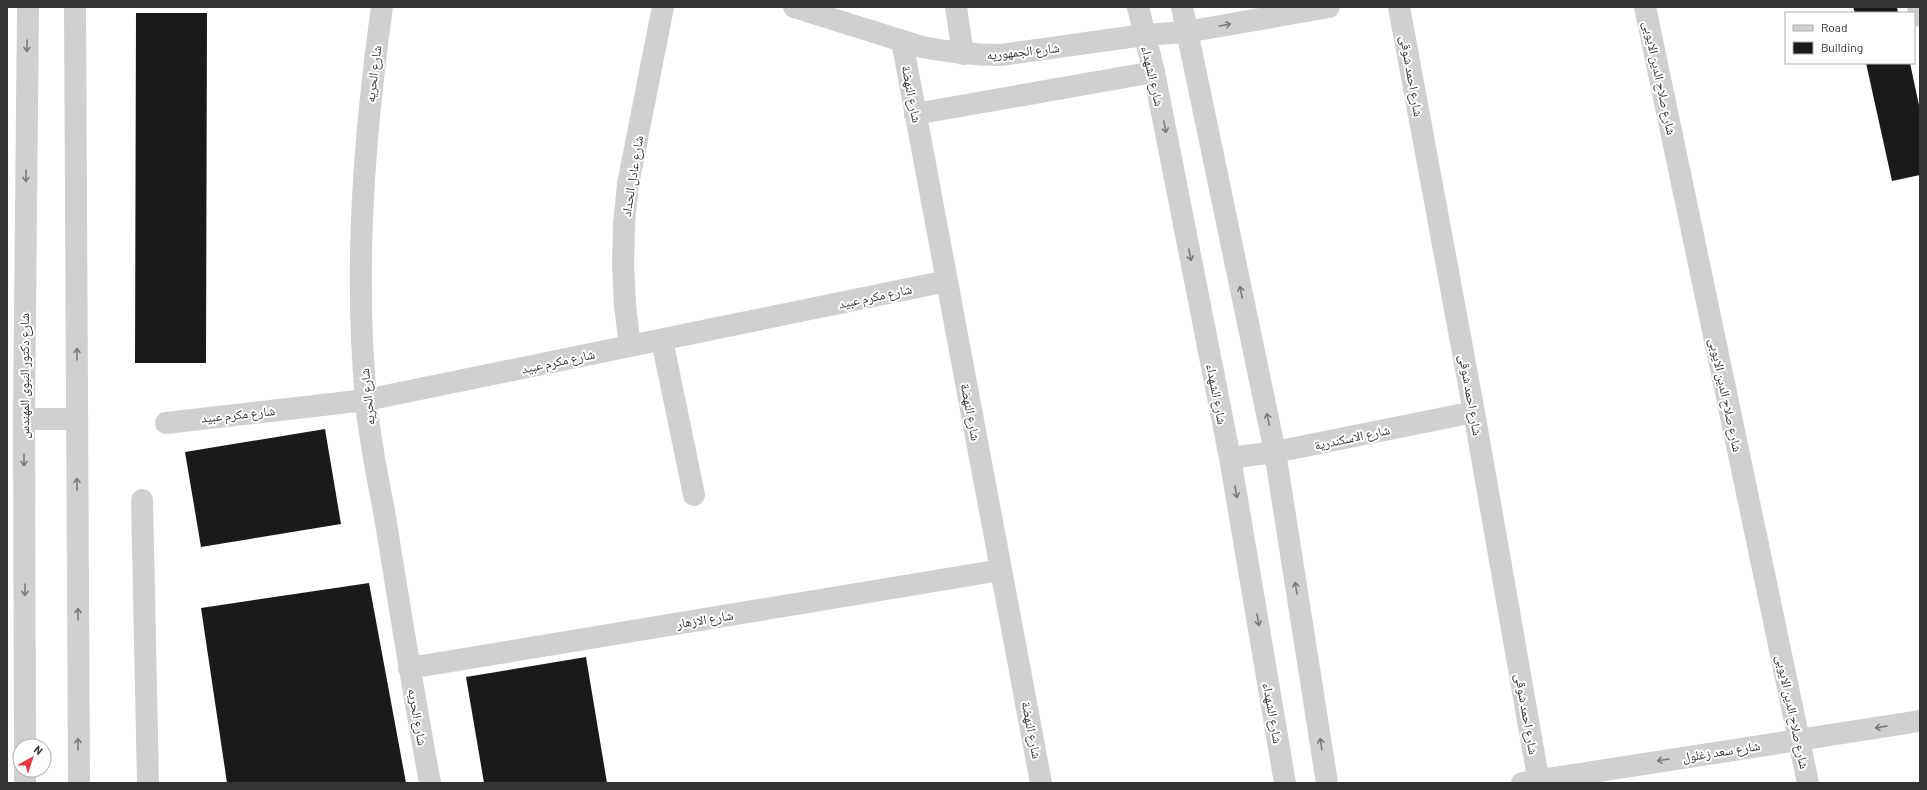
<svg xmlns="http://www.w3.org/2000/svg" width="1927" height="790" viewBox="0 0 1927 790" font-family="Barlow,'Noto Naskh Arabic',sans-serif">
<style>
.building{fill:#1a1a1a}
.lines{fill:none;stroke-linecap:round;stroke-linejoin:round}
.minor{stroke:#d0d0d0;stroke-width:22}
.oneway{stroke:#7a7a7a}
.labels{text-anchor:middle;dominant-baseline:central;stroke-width:4;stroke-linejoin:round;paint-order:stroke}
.street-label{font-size:13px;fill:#333;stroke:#fff}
</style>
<rect width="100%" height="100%" fill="#fff"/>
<path class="building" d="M1853,7H1897L1898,13H1855Z
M136,13H207L206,363H135Z
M1866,63H1910L1920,110V175L1892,181Z
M325,429L341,524L201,547L185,452Z
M369,583L406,783H227L201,608Z
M586,657L607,783H484L466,677Z"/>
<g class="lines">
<path class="minor" d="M75,7L79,783
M382,7C364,137 354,268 366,399C369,440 379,482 386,523C400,610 414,697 430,783
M794,7L922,47C948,52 974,55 1001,55L1144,35L1186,32L1329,7
M956,7L963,54
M1138,7L1154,72L1230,458L1285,783
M1182,7L1275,452L1327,783
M1399,7L1474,412L1539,783
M1645,7L1808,783
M1918,7L1920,16
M902,41L1041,783
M915,114L1154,72
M662,340L694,495
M630,346L625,306L623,265L624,224L628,184L663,7
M24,419H77
M166,423L366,400L947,281
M1230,458L1275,452L1474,412
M142,500L148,783
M409,668L1001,570
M25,746L24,419L28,7
M25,783V770
M1522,783L1920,721"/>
</g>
<defs><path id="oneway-shaft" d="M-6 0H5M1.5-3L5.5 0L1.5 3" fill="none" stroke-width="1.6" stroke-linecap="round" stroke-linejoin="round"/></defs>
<g class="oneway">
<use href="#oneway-shaft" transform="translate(1225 25) rotate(-10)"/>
<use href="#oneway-shaft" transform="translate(27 46) rotate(91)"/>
<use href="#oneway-shaft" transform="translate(1165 127) rotate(79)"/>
<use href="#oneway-shaft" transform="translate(26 176) rotate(91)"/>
<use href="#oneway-shaft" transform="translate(1190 255) rotate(79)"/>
<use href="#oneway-shaft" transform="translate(1241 292) rotate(-102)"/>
<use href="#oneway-shaft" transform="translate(77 354) rotate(-90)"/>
<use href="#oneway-shaft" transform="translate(1268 419) rotate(-102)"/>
<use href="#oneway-shaft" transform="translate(24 460) rotate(90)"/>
<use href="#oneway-shaft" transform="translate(77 484) rotate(-90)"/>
<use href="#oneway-shaft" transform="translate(1236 492) rotate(80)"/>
<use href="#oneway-shaft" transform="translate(1296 588) rotate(-99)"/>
<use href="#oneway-shaft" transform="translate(25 590) rotate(90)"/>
<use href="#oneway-shaft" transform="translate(78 614) rotate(-90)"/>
<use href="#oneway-shaft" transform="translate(1258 620) rotate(80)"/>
<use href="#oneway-shaft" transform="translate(1881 727) rotate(172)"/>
<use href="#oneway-shaft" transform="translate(78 744) rotate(-90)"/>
<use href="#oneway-shaft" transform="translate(1321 744) rotate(-99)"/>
<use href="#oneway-shaft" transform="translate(1663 760) rotate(171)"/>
</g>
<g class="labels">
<g class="street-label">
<text transform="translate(1023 51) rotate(-6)">شارع الجمهوريه</text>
<text transform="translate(373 74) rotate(-83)">شارع الحريه</text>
<text transform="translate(1153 76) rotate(77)">شارع الشهداء</text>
<text transform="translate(1412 76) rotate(80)">شارع احمد شوقى</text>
<text transform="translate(1660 78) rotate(78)">شارع صلاح الدين الايوبى</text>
<text transform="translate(912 94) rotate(79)">شارع النهضة</text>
<text transform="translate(632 176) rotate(-81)">شارع عادل الحداد</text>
<text transform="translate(875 296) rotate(-12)">شارع مكرم عبيد</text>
<text transform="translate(558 361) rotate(-12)">شارع مكرم عبيد</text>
<text transform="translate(24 376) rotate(-90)">شارع دكتور النبوى المهندس</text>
<text transform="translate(1217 394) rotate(79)">شارع الشهداء</text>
<text transform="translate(1471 395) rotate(80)">شارع احمد شوقى</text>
<text transform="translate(1726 395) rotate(78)">شارع صلاح الدين الايوبى</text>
<text transform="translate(367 397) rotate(-96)">شارع الحريه</text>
<text transform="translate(971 412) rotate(79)">شارع النهضة</text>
<text transform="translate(238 414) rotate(-6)">شارع مكرم عبيد</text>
<text transform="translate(1352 437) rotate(-12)">شارع الاسكندرية</text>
<text transform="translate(705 619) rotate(-9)">شارع الازهار</text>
<text transform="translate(1793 712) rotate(78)">شارع صلاح الدين الايوبى</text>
<text transform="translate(1273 713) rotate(80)">شارع الشهداء</text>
<text transform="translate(1527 714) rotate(80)">شارع احمد شوقى</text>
<text transform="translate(418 717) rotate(80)">شارع الحريه</text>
<text transform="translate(1032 730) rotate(79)">شارع النهضة</text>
<text transform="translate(1721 751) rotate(-9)">شارع سعد زغلول</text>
</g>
</g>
<rect width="1927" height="790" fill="none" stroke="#333333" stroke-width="16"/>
<rect x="1785" y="12" width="130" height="52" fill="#ffffff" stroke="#adadad"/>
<rect x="1793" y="25" width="20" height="6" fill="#d0d0d0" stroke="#adadad"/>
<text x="1821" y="32" font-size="12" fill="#333333">Road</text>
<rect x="1793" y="42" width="20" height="12" fill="#1a1a1a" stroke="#adadad"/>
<text x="1821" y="52" font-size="12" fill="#333333">Building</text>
<g transform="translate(32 758) rotate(39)"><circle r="19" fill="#ffffff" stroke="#adadad"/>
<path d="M0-3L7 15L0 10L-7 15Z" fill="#e63946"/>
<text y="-6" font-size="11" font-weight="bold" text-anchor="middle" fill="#333333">N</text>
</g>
</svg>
